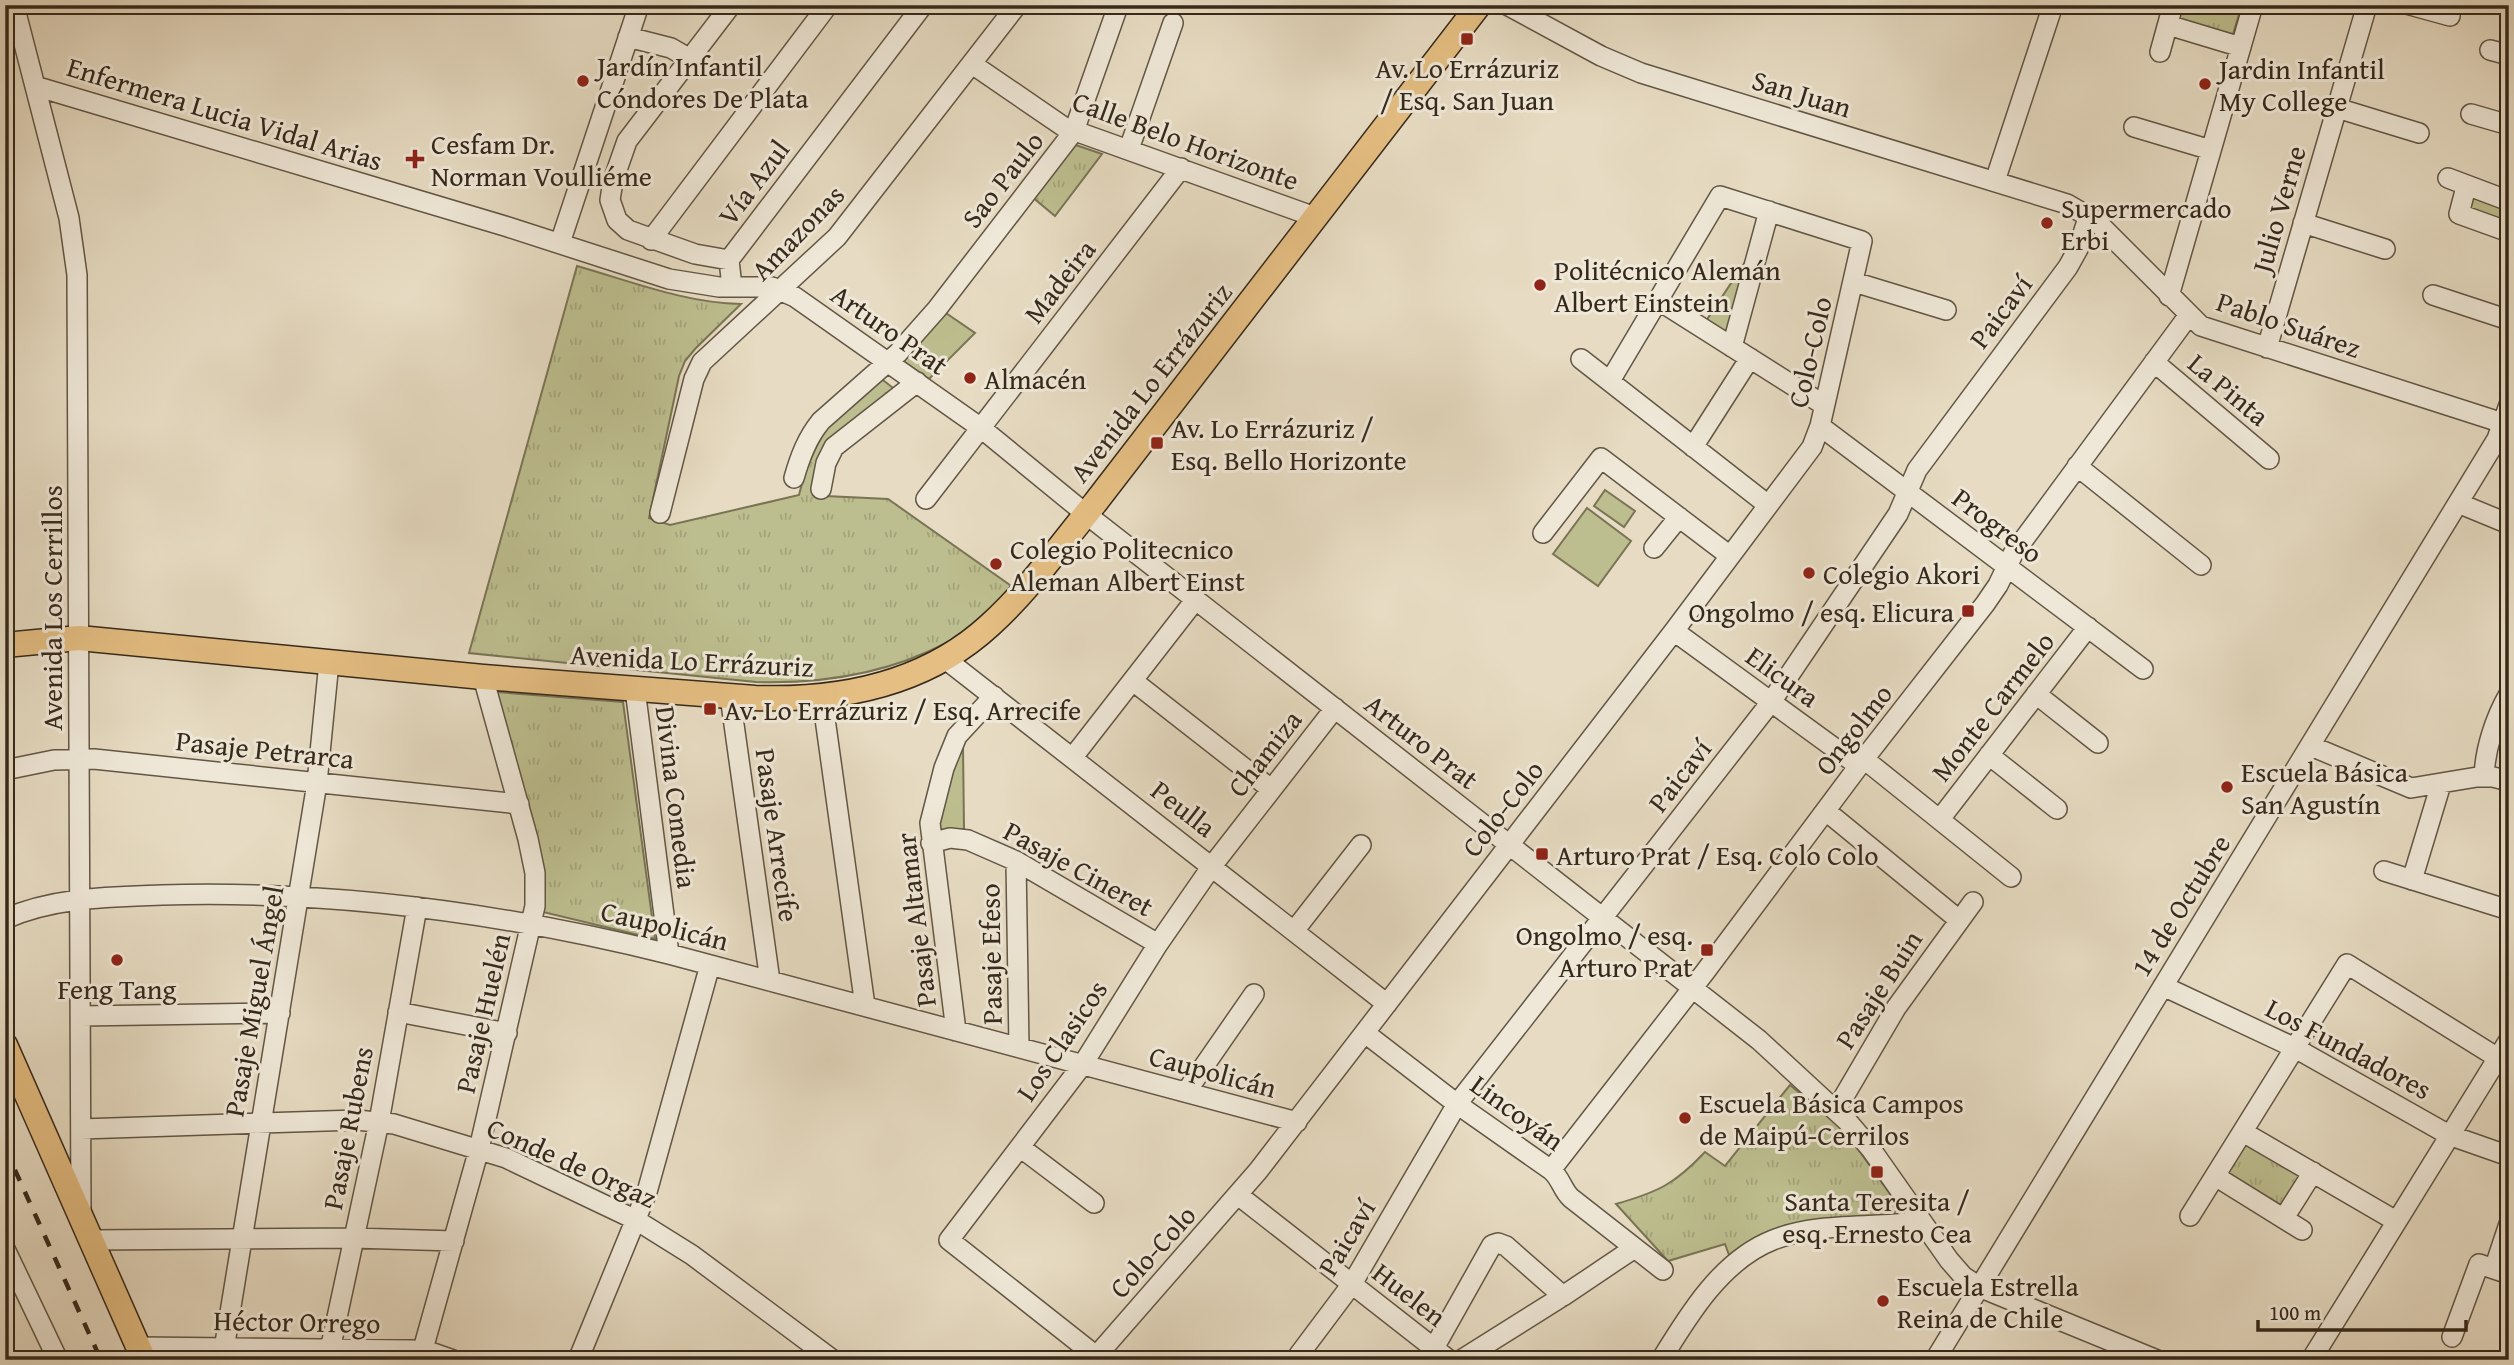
<svg xmlns="http://www.w3.org/2000/svg" width="2514" height="1365" viewBox="0 0 2514 1365" font-family="'Gentium Book Plus',serif">
<style>
.grass{fill:#bdbe8f;stroke:#7a7455;stroke-width:2}
.park{fill:url(#park-tufts);stroke:#7a7455;stroke-width:2}
.lines{fill:none;stroke-linecap:round;stroke-linejoin:round}
.minor-casing{stroke:#625645;stroke-width:22}
.major-casing{stroke:#36291b;stroke-width:27}
.minor{stroke:#efe8d8;stroke-width:19}
.major{stroke:#e4be82;stroke-width:24}
.rail{stroke:#36291b;stroke-width:4.5;stroke-dasharray:12 12;stroke-linecap:butt}
.poi-dot{fill:#8f2418;stroke:#efe8d8;stroke-width:2.5}
.labels{text-anchor:middle;dominant-baseline:central;stroke-width:6;stroke-linejoin:round;paint-order:stroke}
.poi-label{font-size:28px;fill:#36291b;stroke:#efe8d8;text-anchor:start}
.street-label{font-size:28px;fill:#36291b;stroke:#efe8d8}
</style>
<defs>
<pattern id="park-tufts" width="24" height="20" patternUnits="userSpaceOnUse" patternTransform="scale(1.75)"><rect width="24" height="20" fill="#bdbe8f"/><path d="M3 7l-1-3M5 7V3M7 7l1-3M15 17l-1-3M17 17v-4M19 17l1-3" fill="none" stroke="#a3a37b"/></pattern>
</defs>
<rect width="100%" height="100%" fill="#e7dcc3"/>
<filter id="stains"><feTurbulence type="fractalNoise" baseFrequency=".00286" numOctaves="4"/><feColorMatrix values="0 0 0 0 .2 0 0 0 0 .09 0 0 0 0 .02 0 0 0 .5 -.17"/></filter>
<radialGradient id="worn" r=".72"><stop offset=".6" stop-color="#630" stop-opacity="0"/><stop offset="1" stop-color="#630" stop-opacity=".3"/></radialGradient>
<path class="grass" d="M2472,188L2509,199V222L2466,209Z
M1753,250L1726,333L1706,321Z
M943,311L975,333L929,379L903,361Z
M1605,490L1635,511L1624,527L1594,506Z
M1587,508L1631,541L1598,586L1553,554Z
M963,746L964,829L937,834L941,799Z"/>
<path class="park" d="M2181,5H2239L2241,8L2231,41L2176,23Z
M1073,144L1102,154L1055,216L1031,196Z
M577,266C630,281 685,303 741,304L695,349L685,361L679,376L649,518L670,525L799,495L813,441L879,377L906,398L831,460L826,496L888,499L1017,590C994,607 972,628 948,642C888,674 824,684 756,682L469,653Z
M497,692L623,702L655,939L543,912L533,836Z
M1790,1085L1845,1131L1900,1208L1892,1214L1800,1227L1751,1241L1729,1255L1725,1244L1668,1261L1616,1204C1658,1192 1675,1184 1705,1152L1725,1166Z
M2246,1140L2308,1176L2284,1213L2225,1174Z"/>
<g class="lines">
<g class="minor-casing">
<path id="minor" d="M14,5L69,218L77,275L81,1211
M731,5L627,141L613,181L610,200L617,220L628,230L695,254L729,260L732,287
M1507,5L1601,56L1641,73L2067,204L2096,221L2201,326L2509,425
M2410,5L2450,16
M2168,25L2241,47
M628,37L671,48L690,59
M2490,50L2509,55
M2160,52L2173,5
M972,64L1064,127L1315,217
M35,86L508,227L669,279L719,287H772L795,297L981,428L1086,514L1759,1040L1848,1122L1871,1149L1949,1260L1963,1276L1979,1287L2157,1360
M2337,108L2419,133
M2471,114L2509,125
M2134,127L2211,150
M1129,149L1173,23
M2448,178L2509,201
M1995,181L2053,5
M2466,187L2459,214L2509,232
M2303,223L2385,249
M651,240L828,5
M560,243L639,5
M729,260L923,5
M1854,282L1946,310
M2433,295L2509,320
M2169,296L2253,5
M1658,300L1824,405
M1732,347L1769,211
M2267,348L2367,5
M1581,359L1768,505
M2154,362L2269,459
M1820,426L2143,669
M1693,447L1750,358
M2077,466L2201,565
M794,478C800,457 807,438 821,421L898,353L937,309L1074,131L1118,6
M821,489L826,463L834,447L917,382
M926,499L1181,168
M2458,503L2509,524
M660,513L694,379L702,362L837,237L1017,5
M1543,533L1601,458L1730,556
M1654,548L1679,517
M1674,631L1859,766
M944,658L1387,1004
M1133,681L1271,789
M635,689L669,954
M2036,694L2098,743
M730,696L770,981
M822,697L865,1006
M2311,746L2411,788L2477,777H2493L2509,781
M1989,755L2057,809
M1073,757L1196,599
M1864,759L2011,877
M5,770L54,760L94,759L519,804
M2484,777C2485,749 2495,718 2509,694
M1826,811L1959,920
M1940,819L2088,627
M931,843L950,838L968,840L1016,861L1158,944
M1016,861L1019,1047
M2384,871L2509,910
M2412,880L2441,784
M5,919C54,897 110,897 162,895C334,890 503,913 669,954L1297,1122
M1294,931L1361,845
M2163,986L2295,1048L2449,1135L2509,1156
M398,1012L507,1033
M81,1016L280,1013
M956,1031L930,823L944,768L957,736L994,696
M1365,1033L1457,1104L1551,1170C1561,1178 1562,1190 1571,1198L1663,1270
M1186,1092L1254,994
M1836,1110L1896,1008L1973,902
M81,1129L357,1120L394,1124L506,1158L636,1220L692,1255L833,1360
M2243,1132L2396,1221
M1020,1147L1094,1203
M1551,1170L1705,972L1864,759L1985,604L1998,585L2013,554L2189,315
M2215,1176L2302,1230
M1238,1195L1449,1360
M2190,1216L2347,964L2498,1058
M2284,1218L2313,1172
M91,1240L354,1238L454,1241
M5,1249L58,1360
M2494,1269L2509,1224
M2452,1337L2479,1264L2509,1274
M139,1347L412,1350L433,1353L453,1360
M1434,1348L1492,1245L1498,1243L1506,1246L1563,1296
M224,1349L317,783L329,662
M1096,1356L949,1240L1083,1064L1158,944L1212,866L1335,708
M330,1360V1350L379,1122L417,907
M420,1360L479,1149L535,906V873L528,839L483,677
M578,1360L647,1192L710,965
M1093,1360L1258,1171L1674,631L1812,447L1820,426L1862,241L1720,196L1610,381
M1295,1360L1352,1284L1457,1104L1771,702L1898,514L1917,470L2068,267L2078,249L2089,215
M1461,1360L1563,1296L1633,1249
M1661,1360C1689,1314 1722,1260 1773,1240C1815,1223 1863,1228 1907,1223L1920,1219
M1935,1360L2497,439L2509,405
M2311,1360L2509,1040"/>
</g>
<g class="major-casing">
<path id="major" d="M5,645L79,638L483,677L755,698C840,701 925,685 990,625C1030,589 1061,544 1095,503L1479,5
M5,1045L144,1360"/>
</g>
<use href="#minor" class="minor"/>
<use href="#major" class="major"/>
<path class="rail" d="M5,1148L101,1360"/>
</g>
<g class="poi-dot">
<rect x="1460" y="32" width="14" height="14" rx="3.5"/>
<circle cx="583" cy="81" r="7"/>
<circle cx="2205" cy="84" r="7"/>
<path d="M411.5 148.5h7v7h7v7h-7v7h-7v-7h-7v-7h7z"/>
<circle cx="2047" cy="223" r="7"/>
<circle cx="1540" cy="285" r="7"/>
<circle cx="970" cy="378" r="7"/>
<rect x="1150" y="436" width="14" height="14" rx="3.5"/>
<circle cx="996" cy="564" r="7"/>
<circle cx="1809" cy="573" r="7"/>
<rect x="1961" y="604" width="14" height="14" rx="3.5"/>
<rect x="703" y="702" width="14" height="14" rx="3.5"/>
<circle cx="2227" cy="787" r="7"/>
<rect x="1535" y="847" width="14" height="14" rx="3.5"/>
<rect x="1700" y="943" width="14" height="14" rx="3.5"/>
<circle cx="117" cy="960" r="7"/>
<circle cx="1685" cy="1118" r="7"/>
<rect x="1870" y="1165" width="14" height="14" rx="3.5"/>
<circle cx="1883" cy="1301" r="7"/>
</g>
<g class="labels">
<g class="poi-label">
<text x="597" y="65">Jardín Infantil<tspan x="597" dy="32">Cóndores De Plata</tspan></text>
<text x="1467" y="67" text-anchor="middle">Av. Lo Errázuriz<tspan x="1467" dy="32">/ Esq. San Juan</tspan></text>
<text x="2219" y="68">Jardin Infantil<tspan x="2219" dy="32">My College</tspan></text>
<text x="431" y="143">Cesfam Dr.<tspan x="431" dy="32">Norman Voulliéme</tspan></text>
<text x="2061" y="207">Supermercado<tspan x="2061" dy="32">Erbi</tspan></text>
<text x="1554" y="269">Politécnico Alemán<tspan x="1554" dy="32">Albert Einstein</tspan></text>
<text x="984" y="378">Almacén</text>
<text x="1171" y="427">Av. Lo Errázuriz /<tspan x="1171" dy="32">Esq. Bello Horizonte</tspan></text>
<text x="1010" y="548">Colegio Politecnico<tspan x="1010" dy="32">Aleman Albert Einst</tspan></text>
<text x="1823" y="573">Colegio Akori</text>
<text x="1954" y="611" text-anchor="end">Ongolmo / esq. Elicura</text>
<text x="724" y="709">Av. Lo Errázuriz / Esq. Arrecife</text>
<text x="2241" y="771">Escuela Básica<tspan x="2241" dy="32">San Agustín</tspan></text>
<text x="1556" y="854">Arturo Prat / Esq. Colo Colo</text>
<text x="1693" y="934" text-anchor="end">Ongolmo / esq.<tspan x="1693" dy="32">Arturo Prat</tspan></text>
<text x="117" y="988" text-anchor="middle">Feng Tang</text>
<text x="1699" y="1102">Escuela Básica Campos<tspan x="1699" dy="32">de Maipú-Cerrilos</tspan></text>
<text x="1877" y="1200" text-anchor="middle">Santa Teresita /<tspan x="1877" dy="32">esq. Ernesto Cea</tspan></text>
<text x="1897" y="1285">Escuela Estrella<tspan x="1897" dy="32">Reina de Chile</tspan></text>
</g>
<g class="street-label">
<text transform="translate(1802 93) rotate(17)">San Juan</text>
<text transform="translate(225 113) rotate(17)">Enfermera Lucia Vidal Arias</text>
<text transform="translate(1186 140) rotate(20)">Calle Belo Horizonte</text>
<text transform="translate(1002 179) rotate(-52)">Sao Paulo</text>
<text transform="translate(753 182) rotate(-53)">Vía Azul</text>
<text transform="translate(2278 209) rotate(-74)">Julio Verne</text>
<text transform="translate(797 232) rotate(-46)">Amazonas</text>
<text transform="translate(1059 281) rotate(-52)">Madeira</text>
<text transform="translate(2000 311) rotate(-53)">Paicaví</text>
<text transform="translate(2289 324) rotate(19)">Pablo Suárez</text>
<text transform="translate(890 329) rotate(35)">Arturo Prat</text>
<text transform="translate(1809 352) rotate(-77)">Colo-Colo</text>
<text transform="translate(1150 382) rotate(-52)">Avenida Lo Errázuriz</text>
<text transform="translate(2229 389) rotate(40)">La Pinta</text>
<text transform="translate(1998 525) rotate(37)">Progreso</text>
<text transform="translate(51 608) rotate(-90)">Avenida Los Cerrillos</text>
<text transform="translate(692 660) rotate(3)">Avenida Lo Errázuriz</text>
<text transform="translate(1783 676) rotate(36)">Elicura</text>
<text transform="translate(1992 706) rotate(-52)">Monte Carmelo</text>
<text transform="translate(1853 729) rotate(-52)">Ongolmo</text>
<text transform="translate(1422 741) rotate(38)">Arturo Prat</text>
<text transform="translate(265 749) rotate(6)">Pasaje Petrarca</text>
<text transform="translate(1264 753) rotate(-52)">Chamiza</text>
<text transform="translate(1679 775) rotate(-52)">Paicaví</text>
<text transform="translate(677 797) rotate(83)">Divina Comedia</text>
<text transform="translate(1184 808) rotate(38)">Peulla</text>
<text transform="translate(1502 808) rotate(-52)">Colo-Colo</text>
<text transform="translate(778 835) rotate(82)">Pasaje Arrecife</text>
<text transform="translate(1079 868) rotate(29)">Pasaje Cineret</text>
<text transform="translate(2180 905) rotate(-58)">14 de Octubre</text>
<text transform="translate(915 920) rotate(-97)">Pasaje Altamar</text>
<text transform="translate(665 925) rotate(14)">Caupolicán</text>
<text transform="translate(990 954) rotate(-91)">Pasaje Efeso</text>
<text transform="translate(1878 989) rotate(-57)">Pasaje Buin</text>
<text transform="translate(253 1001) rotate(-80)">Pasaje Miguel Ángel</text>
<text transform="translate(482 1013) rotate(-77)">Pasaje Huelén</text>
<text transform="translate(1061 1040) rotate(-56)">Los Clasicos</text>
<text transform="translate(2349 1048) rotate(28)">Los Fundadores</text>
<text transform="translate(1213 1071) rotate(15)">Caupolicán</text>
<text transform="translate(1518 1112) rotate(36)">Lincoyán</text>
<text transform="translate(347 1128) rotate(-79)">Pasaje Rubens</text>
<text transform="translate(572 1162) rotate(24)">Conde de Orgaz</text>
<text transform="translate(1346 1237) rotate(-59)">Paicaví</text>
<text transform="translate(1152 1251) rotate(-48)">Colo-Colo</text>
<text transform="translate(1410 1294) rotate(38)">Huelen</text>
<text transform="translate(297 1321) rotate(1)">Héctor Orrego</text>
</g>
</g>
<rect width="2514" height="1365" fill="none" stroke="#e7dcc3" stroke-width="28"/>
<rect x="7" y="7" width="2500" height="1351" fill="none" stroke="#36291b" stroke-width="3.5"/>
<rect x="14" y="14" width="2486" height="1337" fill="none" stroke="#36291b" stroke-width="2"/>
<path d="M2258 1320v10h208v-10" fill="none" stroke="#36291b" stroke-width="3.5"/>
<text x="2269" y="1320" font-size="21" fill="#36291b" stroke="#efe8d8" stroke-width="5" paint-order="stroke">100 m</text>
<rect width="100%" height="100%" filter="url(#stains)"/>
<rect width="100%" height="100%" fill="url(#worn)"/>
</svg>
